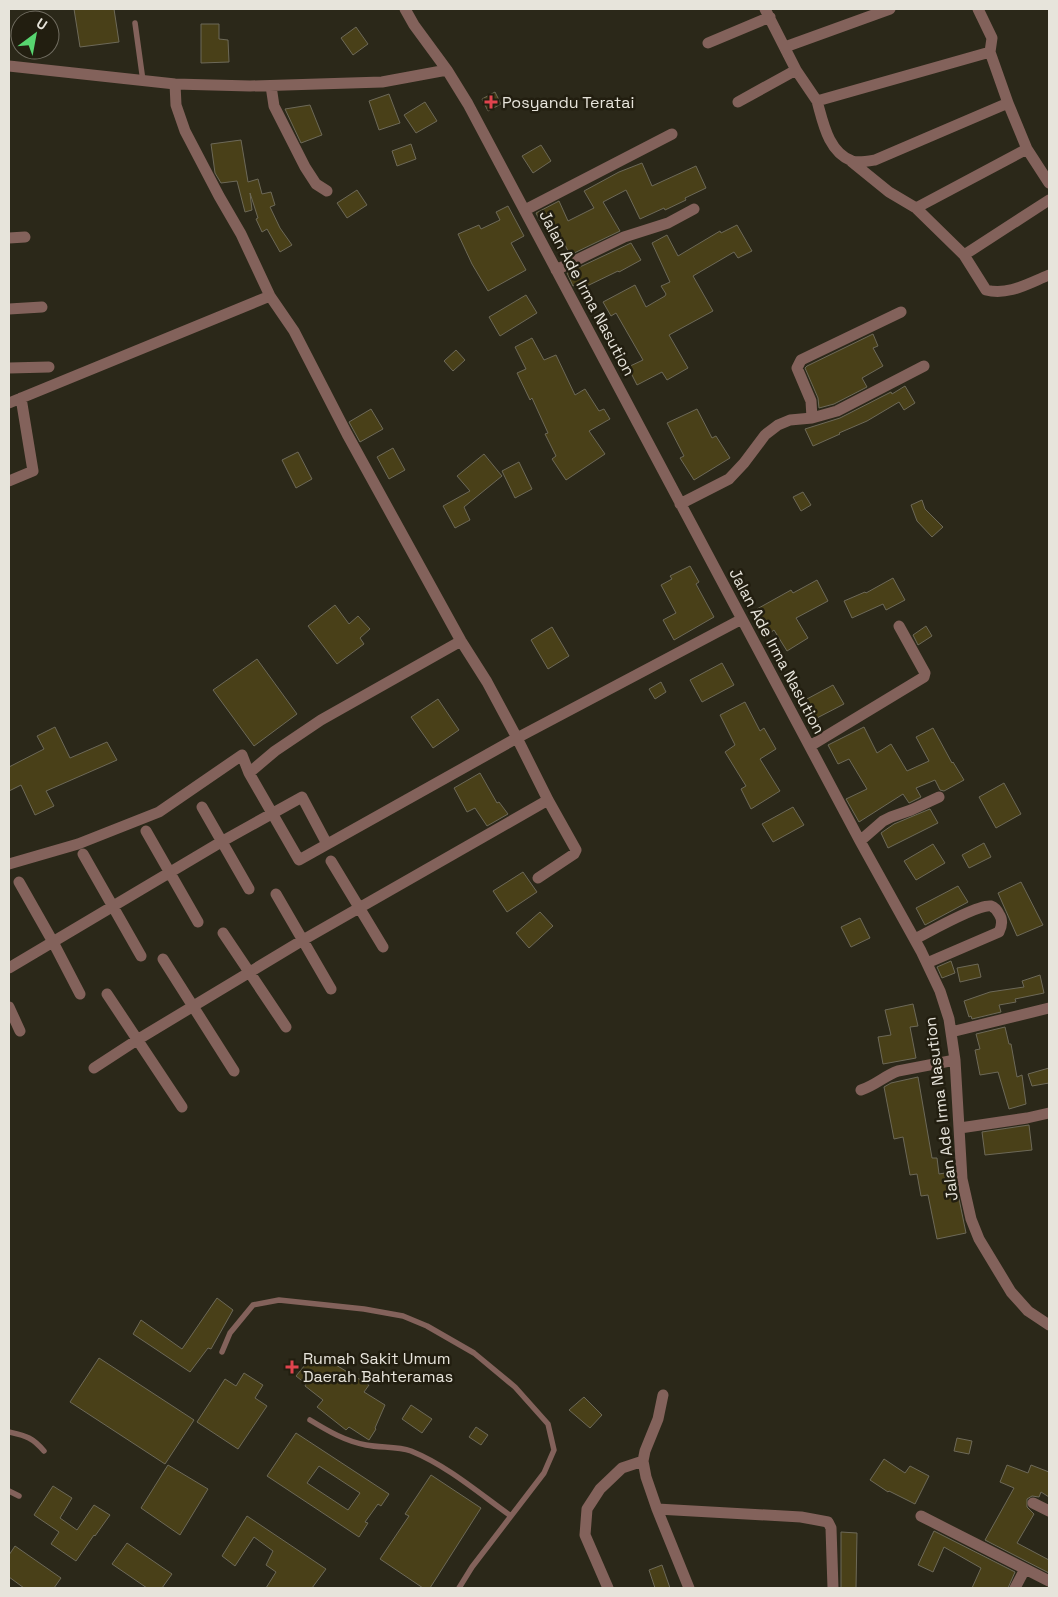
<svg xmlns="http://www.w3.org/2000/svg" width="1058" height="1597" viewBox="0 0 1058 1597" font-family="'Space Grotesk',sans-serif">
<style>
.building{fill:#494018;stroke:#6d6958;fill-rule:evenodd}
.lines{fill:none;stroke-linecap:round;stroke-linejoin:round}
.service{stroke:#83625b;stroke-width:5.5}
.minor{stroke:#83625b;stroke-width:11}
.health-dot{fill:#e0444e;stroke:#221e10;stroke-width:2}
.labels{text-anchor:middle;dominant-baseline:central;stroke-width:5;stroke-linejoin:round;paint-order:stroke}
.poi-label{font-size:16px;fill:#e7e4db;stroke:#221e10;text-anchor:start}
.street-label{font-size:16px;fill:#e7e4db;stroke:#221e10}
</style>
<rect width="100%" height="100%" fill="#2b2819"/>
<path class="building" d="M74,9H114L119,42L80,47Z
M201,24H219V39L228,40L229,62L201,63Z
M356,27L368,44L353,55L341,38Z
M495,92L501,104L488,111L482,99Z
M389,94L400,123L379,130L369,101Z
M425,102L437,121L416,133L404,115Z
M310,105L322,135L301,143L285,109Z
M241,140L248,182L258,179L262,194L271,192L275,205L270,207L280,228L292,245L280,252L267,229L262,232L256,219L258,218L250,193L252,210L245,212L237,181L221,183L215,173L211,144Z
M411,144L416,159L397,166L392,151Z
M541,145L551,161L533,173L522,156Z
M642,163L652,186L696,166L706,188L685,198L686,200L665,210L664,208L640,219L626,190L603,202L620,231L570,255L551,217L540,221L536,213L559,201L568,221L594,208L584,191L619,172Z
M357,190L367,205L347,218L337,203Z
M508,206L524,236L511,243L526,270L488,291L472,264L458,234L479,225L481,229L500,220L496,212Z
M737,225L752,251L738,258L734,252L693,276L713,311L669,335L688,368L667,380L662,372L637,385L628,367L643,360L616,313L611,316L603,302L635,285L646,307L665,296L666,294L661,286L670,282L652,243L667,235L678,256L720,231L721,233Z
M631,243L641,260L619,272L618,271L587,286L585,281L573,286L567,273Z
M526,295L537,313L500,336L489,317Z
M873,334L878,346L873,348L883,366L862,378L867,387L834,404L819,408L818,398L805,368L807,366Z
M532,338L544,360L556,355L575,395L585,389L599,411L604,409L610,419L589,431L605,454L566,480L552,459L556,456L545,434L548,433L532,398L530,400L517,373L526,369L515,347Z
M456,350L465,360L453,371L444,361Z
M905,386L915,403L904,410L899,402L867,421L839,433L840,434L813,446L805,429L840,418L891,392L892,394Z
M371,409L383,429L360,442L349,422Z
M697,409L712,438L716,436L730,458L694,480L680,458L684,456L667,423Z
M393,448L405,470L389,479L377,457Z
M298,452L312,479L296,488L282,460Z
M484,454L502,476L464,507L470,520L455,528L443,506L470,491L457,476Z
M519,462L532,489L515,498L502,471Z
M803,492L811,505L801,511L793,497Z
M922,500L925,509L943,527L932,537L917,521L911,505Z
M690,566L699,582L696,584L714,617L674,640L663,620L676,613L661,585L672,579L670,576Z
M893,578L905,600L886,610L883,604L852,618L844,601L865,592L866,593Z
M817,580L828,601L796,618L808,638L787,651L774,630L770,633L757,609L791,590L793,593Z
M335,605L349,624L358,616L370,629L360,638L364,644L337,664L308,626Z
M926,626L932,636L918,645L913,635Z
M552,627L569,656L548,669L531,640Z
M257,659L297,714L254,746L213,690Z
M722,663L734,685L702,702L690,680Z
M661,682L666,692L655,699L649,689Z
M833,685L844,704L815,719L805,700Z
M438,699L459,730L433,748L411,717Z
M745,702L760,731L764,728L776,749L760,759L780,791L751,809L741,789L746,786L725,752L735,745L720,715Z
M55,727L70,758L107,742L117,760L46,791L54,806L35,815L21,785L9,791V767L44,749L37,736Z
M864,727L877,753L891,744L907,771L929,761L916,737L933,728L952,763L953,762L964,780L944,791L940,790L935,780L916,788L921,797L909,803L903,794L859,822L846,799L867,789L849,759L838,764L828,745Z
M480,773L497,803L499,802L508,814L487,826L475,808L467,812L454,788Z
M1004,783L1021,814L996,828L979,797Z
M793,807L804,825L773,842L762,824Z
M930,809L938,823L888,848L881,833L894,824Z
M984,843L991,857L969,868L962,855Z
M933,844L945,863L916,880L904,861Z
M523,872L537,892L507,912L493,891Z
M1021,882L1043,925L1017,936L998,893Z
M958,886L968,902L925,925L916,908Z
M540,912L553,926L529,948L516,933Z
M860,918L870,938L851,947L841,927Z
M951,961L955,973L942,978L937,967Z
M978,964L981,977L960,982L957,968Z
M1040,975L1044,993L1015,999L1016,1002L999,1005L1001,1012L972,1019L971,1016L969,1017L964,1001L990,992L1024,987L1022,981Z
M913,1004L918,1026L910,1027L916,1058L883,1064L878,1037L891,1035L885,1010Z
M1005,1027L1009,1044H1011L1017,1077L1022,1075L1026,1104L1009,1109L998,1072L980,1075L975,1050L980,1049L976,1034Z
M1049,1068V1083L1032,1086L1028,1074Z
M918,1077L932,1158H937L939,1174L951,1172L954,1194H958L966,1233L937,1239L928,1195L921,1196L917,1174L910,1175L903,1137L894,1139L884,1087L891,1083Z
M1029,1125L1032,1150L985,1155L982,1132Z
M217,1298L233,1310L211,1349L208,1348L190,1372L133,1334L141,1320L182,1349Z
M314,1354L325,1362L329,1356L338,1361L336,1365L369,1385L364,1392L385,1405L375,1428L376,1429L369,1440L349,1427L346,1430L317,1407L323,1400L305,1386L306,1384L296,1376Z
M99,1358L194,1420L165,1464L70,1402Z
M244,1373L263,1385L255,1398L267,1406L238,1449L197,1422L225,1379L236,1386Z
M584,1397L602,1415L590,1428L569,1410Z
M411,1405L432,1419L422,1433L402,1419Z
M476,1427L488,1435L481,1445L469,1437Z
M296,1433L389,1494L381,1506L378,1504L365,1522L368,1523L359,1537L267,1476ZM319,1466L360,1493L348,1510L307,1483Z
M957,1438L972,1441L969,1454L954,1451Z
M884,1459L905,1473L910,1466L929,1476L915,1504L889,1491L888,1492L870,1480Z
M168,1465L208,1489L180,1535L141,1508Z
M1007,1465L1028,1473L1031,1465L1049,1472V1497L1041,1492L1039,1497L1032,1496L1027,1499V1507L1034,1514L1017,1543L1049,1560V1573L985,1540L1014,1488L1000,1482Z
M431,1475L481,1508L430,1588H423L380,1559L409,1516L405,1514Z
M53,1486L72,1498L60,1518L77,1530L94,1505L110,1515L95,1536L94,1535L76,1561L51,1544L59,1532L34,1515Z
M247,1516L326,1569L312,1588H266L276,1572L266,1565L273,1551L254,1537L235,1566L222,1556Z
M934,1531L1015,1572L1008,1588H972L981,1568L944,1547L933,1572L918,1565Z
M841,1532L857,1533L856,1588H841Z
M127,1543L172,1574L162,1588H147L112,1564Z
M15,1546L61,1578L54,1588H24L9,1577V1555Z
M662,1565L670,1588H655L649,1570Z"/>
<g class="lines">
<path class="service" d="M135,23L143,81
M222,1352L230,1333L253,1305L279,1300L364,1309L403,1316L427,1326L474,1353L515,1387L548,1424L554,1450L544,1473L472,1567L459,1588
M310,1420C328,1431 345,1441 366,1445C381,1448 397,1446 411,1451C448,1466 480,1494 511,1516
M9,1432C26,1436 32,1437 44,1451
M9,1491L19,1496"/>
<path class="minor" d="M405,9L414,25L447,70L468,104L860,841L921,951L940,991L949,1019L955,1060L962,1179L971,1219L979,1239L1011,1292L1028,1311L1049,1325
M978,9L992,38L990,52L1008,103L1027,149L1049,183
M708,43L770,17
M785,47L890,9
M9,66L175,84L250,86L382,82L447,70
M796,70L817,101L990,52
M175,84L176,105L185,131L219,196L241,234L270,296L294,331L347,434L461,641L487,682L517,738L742,619
M271,86L274,106L305,167L316,184L327,191
M817,101C823,122 828,152 852,161C858,163 869,161 875,160L1008,103
M738,102L796,70L765,9
M852,162L889,192L916,208L964,255L986,290C1008,296 1029,283 1049,275
M916,208L1027,149
M525,210L672,134
M9,238L25,237
M964,255L1049,200
M556,270L624,237L668,223L694,209
M9,309L42,307
M9,368L49,367
M9,403L270,296
M812,418L811,401L797,368L801,360L901,312
M9,481L33,471L21,398
M680,504L729,479L744,463L765,435L778,425L790,420L812,418L837,411L924,366
M810,746L924,677L925,673L899,626
M249,773L299,860L517,738L548,800L576,850L574,854L538,878
M202,807L249,889
M146,831L198,922
M860,841L883,821L891,817L911,810L939,797
M83,854L141,956
M331,861L383,947
M9,864L78,844L159,812L242,755L249,773L275,751L321,720L461,641
M19,882L53,942L80,994
M276,894L331,989
M223,933L286,1027
M915,939C929,932 978,904 991,906C994,907 997,910 999,914C1003,920 1002,926 999,932L927,963
M163,959L234,1071
M9,968L221,842L302,797L327,844
M107,994L182,1107
M9,1007L20,1031
M951,1032L1049,1008
M94,1068L137,1040L303,940L548,800
M861,1090C876,1085 884,1076 898,1071L955,1060
M960,1128L1027,1118L1049,1113
M663,1395L658,1419L645,1451L643,1461L646,1477L657,1509L689,1588
M1033,1503L1049,1511
M657,1509L801,1517L828,1522L831,1528L833,1588
M921,1516L1049,1581
M608,1588L585,1535L587,1509L600,1489L622,1468L643,1461
M1015,1588L1025,1569"/>
</g>
<g class="health-dot">
<path d="M488.5 94.5h5v5h5v5h-5v5h-5v-5h-5v-5h5z"/>
<path d="M289.5 1359.5h5v5h5v5h-5v5h-5v-5h-5v-5h5z"/>
</g>
<g class="labels">
<g class="poi-label">
<text x="502" y="102">Posyandu Teratai</text>
<text x="303" y="1358">Rumah Sakit Umum<tspan x="303" dy="18">Daerah Bahteramas</tspan></text>
</g>
<g class="street-label">
<text transform="translate(587 293) rotate(62)">Jalan Ade Irma Nasution</text>
<text transform="translate(777 651) rotate(62)">Jalan Ade Irma Nasution</text>
<text transform="translate(941 1109) rotate(-97)">Jalan Ade Irma Nasution</text>
</g>
</g>
<rect width="1058" height="1597" fill="none" stroke="#e7e4db" stroke-width="20"/>
<g transform="translate(35 35) rotate(32)"><circle r="24" fill="#221e10" stroke="#716d61"/>
<path d="M0-4L9 19L0 12L-9 19Z" fill="#58d570"/>
<text y="-8" font-size="14" font-weight="bold" text-anchor="middle" fill="#e7e4db">U</text>
</g>
</svg>
